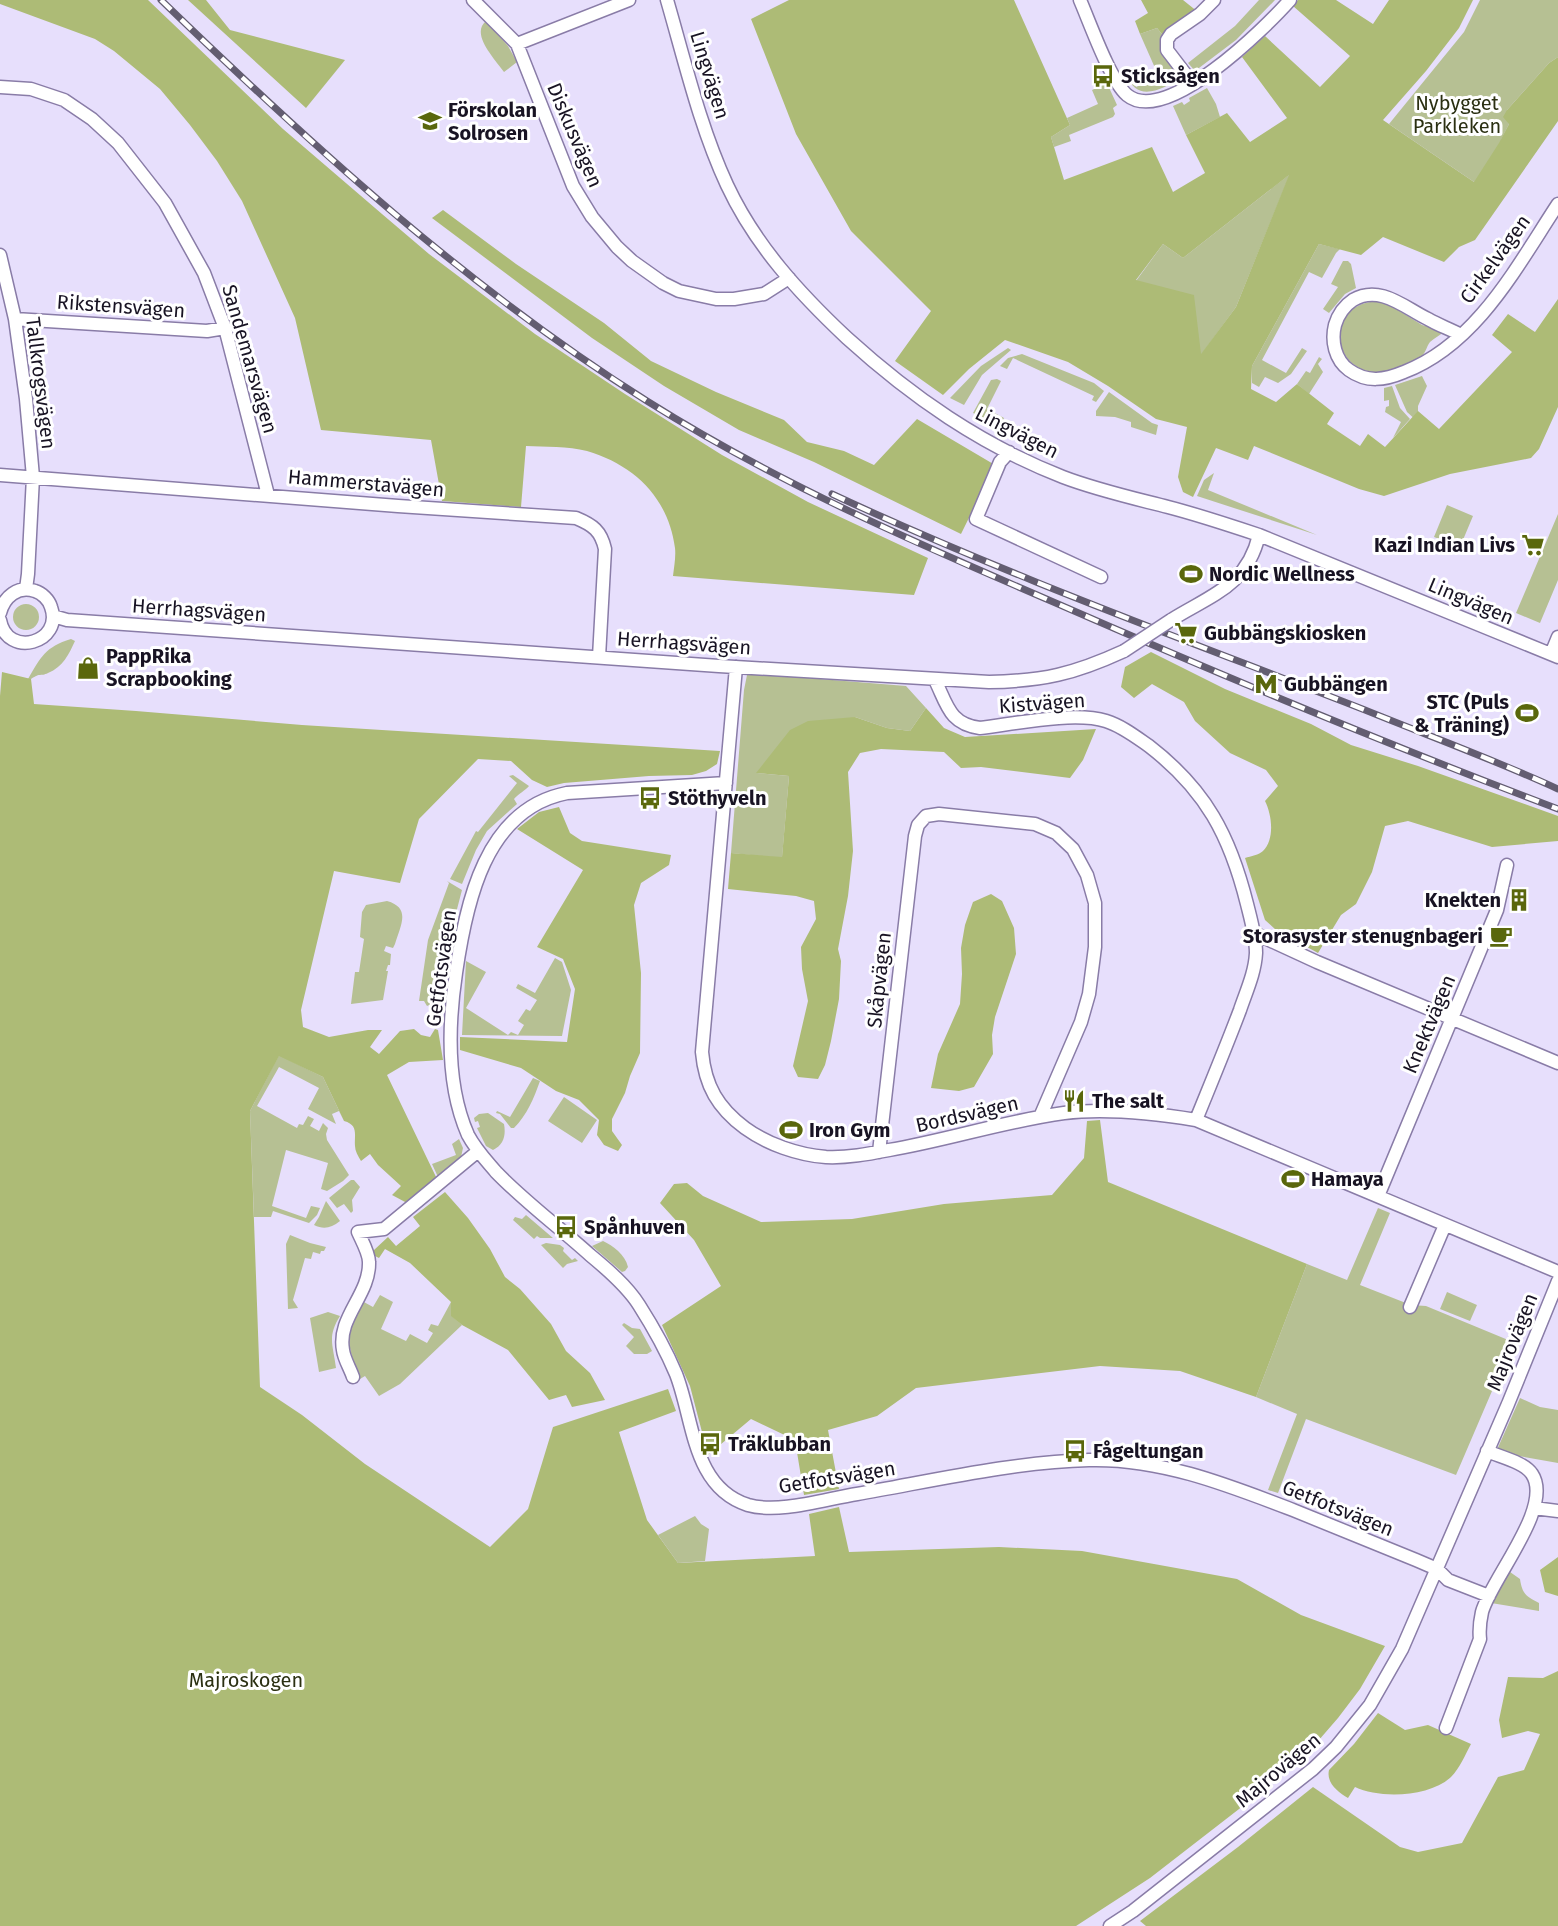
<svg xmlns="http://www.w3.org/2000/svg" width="1558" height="1926" viewBox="0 0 1558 1926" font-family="'Fira Sans',sans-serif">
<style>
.green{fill:#b6c093}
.forest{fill:#adbb76;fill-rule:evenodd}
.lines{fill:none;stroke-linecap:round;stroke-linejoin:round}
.street-casing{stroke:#897ca7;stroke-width:15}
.street{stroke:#fff;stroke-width:12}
.rail-casing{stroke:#635d71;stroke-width:7}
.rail{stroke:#fff;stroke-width:4.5;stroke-dasharray:14;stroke-linecap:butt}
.street-bridge-casing{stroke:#897ca7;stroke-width:15;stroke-linecap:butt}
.street-bridge{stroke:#fff;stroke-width:12}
.labels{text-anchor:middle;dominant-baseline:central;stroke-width:6;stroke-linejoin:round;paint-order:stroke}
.street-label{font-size:20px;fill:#181323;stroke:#fff}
.poi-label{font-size:20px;font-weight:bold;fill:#181323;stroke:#fff;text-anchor:start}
.park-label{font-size:20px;fill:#2b3012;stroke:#fff}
</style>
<rect width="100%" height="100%" fill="#e7dffc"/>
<path class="green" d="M1259,0H1275L1236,40L1195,71L1188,63L1235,26Z
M1480,0H1558V57L1549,63L1507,110L1509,124L1501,140L1504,142L1477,184L1389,124L1464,32Z
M486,21L508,46L517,62L504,72C495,59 470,34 486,21Z
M1157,28L1165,38L1181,78C1162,89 1137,104 1126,74L1129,73L1136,87L1159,77L1140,34Z
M1107,83L1117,105L1113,108L1115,114L1113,117L1069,135L1071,141L1054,147L1051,137L1070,125L1067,118L1098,104L1092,90Z
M1207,88L1216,104L1220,117L1186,135L1173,106L1182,102L1184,105L1190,101L1189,98Z
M1290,174L1236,307L1201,355L1136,281L1163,244L1183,258Z
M1319,244L1340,249L1336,253L1322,278L1309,272L1262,360L1286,373L1302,348L1307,351L1291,374L1278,383L1265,377L1259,387L1252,383V366Z
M1343,261H1348L1351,264L1356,288L1345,294L1329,313L1323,309L1338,287L1331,284Z
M1378,301L1390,305L1422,325L1445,331C1441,335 1434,338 1430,342C1426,347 1426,354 1420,357C1338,411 1310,304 1378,301Z
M1008,348L1011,350L982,375L964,405L950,398L981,366Z
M1022,354L1094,383L1104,391L1096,402L1092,400L1094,396L1013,358L1007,369L1000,366L1008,358Z
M1319,357L1322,359L1318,364L1323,372L1309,394L1297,384L1306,371L1310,373Z
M1422,376L1427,386L1418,406V422L1407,412L1395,385Z
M997,379L1001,381L987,409L1004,418L1000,426L973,413L991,380Z
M1392,386L1400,408L1410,419L1393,438L1401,422L1385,412L1386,407L1389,406V400L1384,401V388Z
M1109,392L1152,423L1158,425L1156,435L1131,427V422L1115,417L1096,416V411Z
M1214,473L1208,490L1317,535L1197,496L1204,480Z
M1447,505L1473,516L1460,547L1434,537Z
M1558,514V580L1540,623L1516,613Z
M13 617a13 13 0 1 1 26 0a13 13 0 1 1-26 0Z
M71,639L75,641C69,654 63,667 48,673C40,677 41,672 31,679H28C41,657 45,647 71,639Z
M758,674L906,686L926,708L910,731L887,728L855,717L757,773L789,776L782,858L731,853L744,690L747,675Z
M513,775L529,786C526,790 518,794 514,799L517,804L487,831L476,850L462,884L450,879L476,831L478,832L517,783L509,776Z
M447,881L462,890L450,936L443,993L438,1001L427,1006L424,1001H419L428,940L449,883Z
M387,901C412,908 400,926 395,944L393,948L386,946L384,951L391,954L390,965H388L386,971H388L383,1000L351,1004L355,972H359L364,939L360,937L362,912L366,905Z
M555,958L562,962L571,990L562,1036L462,1035L466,961L486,972L466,1008L508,1035L511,1032L518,1035L524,1025L518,1021L526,1009L530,1011L537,1000L516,988L518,984L535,993Z
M279,1055L323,1077L344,1121L339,1111L332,1114L336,1124L308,1109L319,1088L279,1067L257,1106L297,1128L299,1124L303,1125L308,1116L314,1119L310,1126L319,1131L323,1123L328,1128L326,1134L327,1140L349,1175L343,1181L327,1191L321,1189L328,1163L286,1150L272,1206L306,1218L311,1206L320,1208L317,1215L309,1223L273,1211L271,1217H254L250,1111Z
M533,1078L540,1081C534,1098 527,1115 514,1128H511L500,1114L496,1113L497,1111L510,1117Z
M564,1097L597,1120L582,1143L548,1121Z
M488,1113L504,1124C506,1135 504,1145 493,1150L486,1146L477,1128L480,1127L478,1121L475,1122L474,1118L479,1114Z
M459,1139L463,1148L461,1157L438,1177L432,1164L456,1155L452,1144Z
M351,1180H354L360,1187L352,1200L353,1211L351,1213L344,1204L337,1208L329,1198Z
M326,1201L340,1221C331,1228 324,1230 314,1225L319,1217Z
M1378,1208L1390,1213L1360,1285L1411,1305L1426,1306L1513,1342L1456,1475L1306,1419L1278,1493L1268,1490L1297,1414L1256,1397L1307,1264L1347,1280Z
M526,1215L553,1238H540L537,1236L534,1239L513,1220L515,1217L522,1219Z
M290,1235L310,1243L326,1247L324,1251H321L320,1254L313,1252L311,1259L305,1258L293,1300L298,1308L288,1309L286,1244Z
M603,1241C613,1246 625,1254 628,1267L625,1271L622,1272L592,1246Z
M546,1243L560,1245L564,1248L563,1251L572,1260L575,1258L578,1261L567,1264L563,1268L541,1245Z
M1447,1292L1477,1305L1470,1321L1440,1309Z
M380,1295L393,1302L381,1329L406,1341L410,1334L427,1343L433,1333L428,1330L431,1324L438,1326L451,1302L452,1316L462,1325L400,1384L379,1396L365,1376L360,1379C347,1344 343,1335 362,1301L373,1307Z
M328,1312L340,1316C327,1337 333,1344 336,1368L319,1372L310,1318Z
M624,1323L632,1328L640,1329L652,1351L647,1354H634L626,1346L634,1337L622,1325Z
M1520,1398L1540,1407L1558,1410V1463L1496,1452Z
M695,1516L701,1524L709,1529L705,1561L678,1563L658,1535Z
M1510,1572L1520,1579C1522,1593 1526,1597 1539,1603V1611L1491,1603Z"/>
<path class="forest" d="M0,0H148L283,129L382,214L429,254L535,334L625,394L722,455L808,502L928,558L914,595L673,576C674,567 676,557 675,548C668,497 634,465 587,451C568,446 545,447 526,446L521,507L442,501L431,440L321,430L295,318L242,201L217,161L190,125L160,89L114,51L95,39L0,4Z
M188,0H206L230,30L345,60L306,108Z
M789,0H1014L1070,125L1051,137L1064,180L1152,147L1173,192L1205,173L1186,135L1227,113L1250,142L1287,118L1242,57L1265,36L1320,87L1350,56L1293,6L1298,0H1336L1373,24L1389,0H1473L1459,28L1426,71L1383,120L1474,182L1499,143L1509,124L1503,117L1507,110L1549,63L1558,57V121L1475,240L1459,247L1444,262L1383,237L1361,255L1319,244L1252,366L1251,389L1276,402L1297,384L1334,413L1327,424L1360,446L1368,434L1385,447L1418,411L1439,429L1512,352L1492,335L1508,314L1535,332L1558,299V407L1539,449L1531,458L1450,474L1384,496L1359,489L1254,446L1248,460L1216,448L1193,497L1183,492L1178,477L1187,427L1156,419L1108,386L1068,362L1005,340L969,369L943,395L895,361L931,311L851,231L796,134L751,19ZM1289,175L1236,307L1201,354L1194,295L1136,280L1163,244L1183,258Z
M1141,0H1183L1198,12L1165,38L1157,28L1140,34L1135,21L1148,13Z
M443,210L516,264L604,323L651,361L716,392L784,420L807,442L844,451L874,465L917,419L995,465L961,534L814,462L739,430L664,386L592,338L432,218Z
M1151,652L1225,689L1311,724L1351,745L1418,766L1558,816V841L1492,847L1408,821L1385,826L1372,872L1356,904L1341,915L1318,953L1276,930L1265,920L1245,858C1251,856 1259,855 1263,851C1275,839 1272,815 1265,801L1278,786L1266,770L1230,753L1195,721L1184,702L1152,684L1134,698L1121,687L1125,667Z
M2,672L31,679L34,704L136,711L302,725L720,751L717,764L706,771L692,775L649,776L564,783L547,787L532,780L511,761L478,759L419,819L400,883L334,871L301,1010L303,1027L329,1037L368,1030H382L370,1047L379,1054L400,1031L414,1029L421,1035L430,1037L435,1029L438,1030L443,1060L409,1062L387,1075L437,1179L407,1203L392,1195L401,1186L378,1165L370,1154L361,1161C358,1156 355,1151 355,1146C354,1135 359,1125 344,1121L323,1077L279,1056L250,1111L260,1387L302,1415L365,1464L490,1547L528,1509L553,1427L668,1389L676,1411L619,1432L647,1520L678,1563L815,1556L809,1514L839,1507L849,1552L999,1547L1082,1551L1237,1579L1301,1615L1385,1646L1360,1689L1338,1718L1312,1748L1261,1792L1150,1878L1076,1926H0V696Z
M926,708L944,728L965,737L1096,729L1083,760L1070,778L981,767L961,768L944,752L881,749L860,753L848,772L853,851L848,896L838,949L841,961L839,999L831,1041L825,1065L818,1079L798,1077L793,1066L808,1001L802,969L801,947L816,919L814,901L796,896L728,889L731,853L782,857L789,776L756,773L790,730L808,721L855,717L887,728L910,731Z
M559,807L570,833L582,841L671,855L669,865L641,883L634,905L641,973L640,1053L630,1076L625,1093L612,1119V1131L622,1145L618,1151L604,1145L597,1135L599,1120L579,1100L556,1091L521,1068L460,1050V1037L567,1042L575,989L563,959L537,947L583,870L517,829L539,812Z
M991,894L1002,901L1014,928L1016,954L995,1017L992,1035L993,1054L974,1087L959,1091L931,1088L938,1054L960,1004L962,974L961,948L965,925L973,902Z
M1100,1120L1108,1182L1307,1264L1256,1397L1180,1371L1100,1366L916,1388L877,1416L828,1430L839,1489L804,1495L795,1440L751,1419L708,1455L690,1386L662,1325L721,1286L694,1240L660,1203L674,1184L687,1183L703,1196L761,1222L852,1219L944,1204L1052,1195L1084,1158L1087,1121Z
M445,1192L468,1218L490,1249L505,1277L520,1289L551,1324L566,1351L590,1373L605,1400L572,1407L566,1395L549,1400L508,1350L462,1325L451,1316V1302L410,1263L385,1249L379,1258L373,1255L374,1250L388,1237L396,1246L420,1226L413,1217Z
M1558,1557V1596L1545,1592L1540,1570Z
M1558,1671V1926H1146L1140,1921L1238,1847L1313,1787L1400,1847L1418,1852L1462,1843L1498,1777L1524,1770L1540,1734L1528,1731L1502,1738L1499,1720L1508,1677L1543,1678Z
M1378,1713L1405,1730L1428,1725L1471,1744C1465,1755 1460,1768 1451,1777C1430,1797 1380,1799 1355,1787L1348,1798C1338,1792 1326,1783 1329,1770L1354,1744Z"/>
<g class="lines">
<g class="street-casing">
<path id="street" d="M473,0L517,44L573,186L592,217L617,247L632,261L663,283L679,291L716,299H734L764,294L789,278
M667,0C685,62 700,127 727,185C755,245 799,293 847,338C912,397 981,445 1063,477C1097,490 1133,498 1168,507C1199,515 1229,525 1259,535L1558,657
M1080,0C1090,23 1110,80 1127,95C1166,127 1266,27 1290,0
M517,44L629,0
M1193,84L1167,50V40L1171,34L1200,14L1214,0
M0,87L31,89L64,100L92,119L118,143L165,203L204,273L225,328L268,495
M0,255L15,319L26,399L33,477L28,574L26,589
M15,319L207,331L225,328
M1461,335C1450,329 1438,325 1428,319C1405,308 1380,284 1353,300C1344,306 1338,315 1335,325C1331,341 1335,360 1349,370C1367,383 1385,380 1404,372C1477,344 1517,266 1558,204
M1009,452L1000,462L976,519L1101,577
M0,475L398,506L576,518C593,525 601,531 605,549L599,657
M0,613C4,597 18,585 35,591C42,593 49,600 51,607C64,643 7,659 0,620
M53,616L67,620L719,666L989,682C1043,681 1074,674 1124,651
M1171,620C1211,595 1247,586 1259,535
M1551,654L1558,637
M736,667L702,1052C705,1086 718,1108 745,1128C767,1144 798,1155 826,1157C847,1158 868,1154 889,1150C948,1140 1005,1121 1064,1113C1107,1108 1153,1113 1196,1120L1558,1272
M935,680C947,704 949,724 980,728C1014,724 1074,711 1106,721C1122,726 1136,737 1149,746C1206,790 1230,836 1247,904C1251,920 1256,937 1256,953C1255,973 1246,992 1240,1010C1226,1047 1211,1083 1196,1120
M726,783L567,793C485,809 466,903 456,973C448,1026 446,1085 468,1135C476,1150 485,1159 496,1172C525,1202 559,1227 590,1255C607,1269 627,1286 639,1305C653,1327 666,1350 676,1374C694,1420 692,1487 748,1505C779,1514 825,1499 857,1494C932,1481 1013,1462 1089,1460C1160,1458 1228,1485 1293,1510C1334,1527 1375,1543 1416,1560L1437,1569L1448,1580L1489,1596
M1254,933L1317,962L1558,1063
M879,1152L915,836L918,825L926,816L939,814L1035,824L1056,833L1073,849L1087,875L1095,903V947L1089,994L1081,1022L1040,1117
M1378,1196L1497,910L1507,865
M1410,1307L1445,1225
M353,1377C350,1368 344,1359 343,1350C337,1317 370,1295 369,1262C369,1253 362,1241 358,1232L384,1229L477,1152
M1534,1508L1558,1511
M1446,1728L1480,1639C1479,1630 1480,1621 1482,1612C1491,1579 1554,1507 1532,1474C1524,1462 1500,1457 1487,1451
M1110,1926L1133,1911L1313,1769L1336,1747L1370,1705L1402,1649L1508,1404L1558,1281"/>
</g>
<use href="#street" class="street"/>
<g class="rail-casing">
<path id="rail" d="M161,0C312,146 468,288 647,401C777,483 916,543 1058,604C1223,676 1389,745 1558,809
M832,494C1006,575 1186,640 1365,710C1429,736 1495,760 1558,789"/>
</g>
<use href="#rail" class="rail"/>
<g class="street-bridge-casing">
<path id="street-bridge" d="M1124,651L1171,620"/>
</g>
<use href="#street-bridge" class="street-bridge"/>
</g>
<defs>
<g id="bus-bare" transform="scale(1.8)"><path d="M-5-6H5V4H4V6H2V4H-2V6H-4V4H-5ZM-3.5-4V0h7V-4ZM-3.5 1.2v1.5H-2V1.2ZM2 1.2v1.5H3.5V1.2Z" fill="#5a670c" stroke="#fff" stroke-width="2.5" paint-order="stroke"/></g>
<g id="school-bare" transform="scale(1.8)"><path d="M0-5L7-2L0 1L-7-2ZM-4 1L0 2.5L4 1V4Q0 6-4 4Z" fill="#5a670c" stroke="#fff" stroke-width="2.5" paint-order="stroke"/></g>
<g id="supermarket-bare" transform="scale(1.8)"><path d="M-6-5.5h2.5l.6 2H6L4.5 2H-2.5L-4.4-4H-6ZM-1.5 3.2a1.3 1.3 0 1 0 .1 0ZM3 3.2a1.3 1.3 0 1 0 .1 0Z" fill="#5a670c" stroke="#fff" stroke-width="2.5" paint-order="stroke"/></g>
<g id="stadium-bare" transform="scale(1.8)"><path d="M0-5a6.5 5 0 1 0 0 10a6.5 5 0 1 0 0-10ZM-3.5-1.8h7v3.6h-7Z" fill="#5a670c" stroke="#fff" stroke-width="2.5" paint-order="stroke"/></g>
<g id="shop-bare" transform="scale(1.8)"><path d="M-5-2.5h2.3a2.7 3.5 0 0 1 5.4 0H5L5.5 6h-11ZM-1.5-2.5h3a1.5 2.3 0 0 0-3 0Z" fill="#5a670c" stroke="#fff" stroke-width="2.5" paint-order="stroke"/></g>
<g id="metro-bare" transform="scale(1.8)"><path d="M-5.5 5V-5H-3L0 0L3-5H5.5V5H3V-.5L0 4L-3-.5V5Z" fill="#5a670c" stroke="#fff" stroke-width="2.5" paint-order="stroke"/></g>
<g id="building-bare" transform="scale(1.8)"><path d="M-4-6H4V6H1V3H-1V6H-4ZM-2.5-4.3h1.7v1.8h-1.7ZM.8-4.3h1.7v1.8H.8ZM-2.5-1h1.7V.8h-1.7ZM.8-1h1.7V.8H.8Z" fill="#5a670c" stroke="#fff" stroke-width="2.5" paint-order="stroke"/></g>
<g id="cafe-bare" transform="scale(1.8)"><path d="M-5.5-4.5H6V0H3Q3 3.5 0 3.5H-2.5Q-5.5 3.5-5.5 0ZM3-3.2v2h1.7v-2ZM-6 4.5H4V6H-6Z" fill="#5a670c" stroke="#fff" stroke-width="2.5" paint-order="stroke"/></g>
<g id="restaurant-bare" transform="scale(1.8)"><path d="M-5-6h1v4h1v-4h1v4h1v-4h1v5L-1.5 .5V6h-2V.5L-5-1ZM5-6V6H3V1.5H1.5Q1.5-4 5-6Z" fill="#5a670c" stroke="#fff" stroke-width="2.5" paint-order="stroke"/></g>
</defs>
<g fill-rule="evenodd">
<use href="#bus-bare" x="1103" y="76"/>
<use href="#school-bare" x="430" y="121"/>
<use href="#supermarket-bare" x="1533" y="545"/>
<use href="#stadium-bare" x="1191" y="574"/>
<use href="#supermarket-bare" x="1186" y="633"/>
<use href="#shop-bare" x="88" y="668"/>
<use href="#metro-bare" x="1266" y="684"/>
<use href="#stadium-bare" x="1527" y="713"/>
<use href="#bus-bare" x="650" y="798"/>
<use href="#building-bare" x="1519" y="900"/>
<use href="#cafe-bare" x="1501" y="936"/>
<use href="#restaurant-bare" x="1074" y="1101"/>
<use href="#stadium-bare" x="791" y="1130"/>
<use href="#stadium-bare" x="1293" y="1179"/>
<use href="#bus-bare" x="566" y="1227"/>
<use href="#bus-bare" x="710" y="1444"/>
<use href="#bus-bare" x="1075" y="1451"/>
</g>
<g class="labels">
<g class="street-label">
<text transform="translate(710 75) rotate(73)">Lingvägen</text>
<text transform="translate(575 135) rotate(67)">Diskusvägen</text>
<text transform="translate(1495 259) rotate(-54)">Cirkelvägen</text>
<text transform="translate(121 306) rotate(4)">Rikstensvägen</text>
<text transform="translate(250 359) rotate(74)">Sandemarsvägen</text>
<text transform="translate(41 383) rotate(83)">Tallkrogsvägen</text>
<text transform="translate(1017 432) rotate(27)">Lingvägen</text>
<text transform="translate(366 483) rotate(5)">Hammerstavägen</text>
<text transform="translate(1471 601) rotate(23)">Lingvägen</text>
<text transform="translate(199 610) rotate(4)">Herrhagsvägen</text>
<text transform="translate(684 643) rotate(4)">Herrhagsvägen</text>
<text transform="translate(1042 703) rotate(-4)">Kistvägen</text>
<text transform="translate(441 968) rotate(-82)">Getfotsvägen</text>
<text transform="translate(879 980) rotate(-84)">Skåpvägen</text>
<text transform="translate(1429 1024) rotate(-67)">Knektvägen</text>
<text transform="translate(967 1114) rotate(-13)">Bordsvägen</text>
<text transform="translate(1512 1342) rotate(-68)">Majrovägen</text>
<text transform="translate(837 1477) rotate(-9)">Getfotsvägen</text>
<text transform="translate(1338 1508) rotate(22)">Getfotsvägen</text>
<text transform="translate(1278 1770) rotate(-40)">Majrovägen</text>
</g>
<g class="poi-label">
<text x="1121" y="76">Sticksågen</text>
<text x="448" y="110">Förskolan<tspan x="448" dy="23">Solrosen</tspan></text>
<text x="1515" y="545" text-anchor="end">Kazi Indian Livs</text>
<text x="1209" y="574">Nordic Wellness</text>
<text x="1204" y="633">Gubbängskiosken</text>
<text x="106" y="656">PappRika<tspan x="106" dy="23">Scrapbooking</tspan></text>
<text x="1284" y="684">Gubbängen</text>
<text x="1509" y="702" text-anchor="end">STC (Puls<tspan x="1509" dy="23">&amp; Träning)</tspan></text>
<text x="668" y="798">Stöthyveln</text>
<text x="1501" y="900" text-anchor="end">Knekten</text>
<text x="1483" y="936" text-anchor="end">Storasyster stenugnbageri</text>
<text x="1092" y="1101">The salt</text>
<text x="809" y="1130">Iron Gym</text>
<text x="1311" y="1179">Hamaya</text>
<text x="584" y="1227">Spånhuven</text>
<text x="728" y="1444">Träklubban</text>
<text x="1093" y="1451">Fågeltungan</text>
</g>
<g class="park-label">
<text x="1457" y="103">Nybygget<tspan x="1457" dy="23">Parkleken</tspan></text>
<text x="246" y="1680">Majroskogen</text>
</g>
</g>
</svg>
